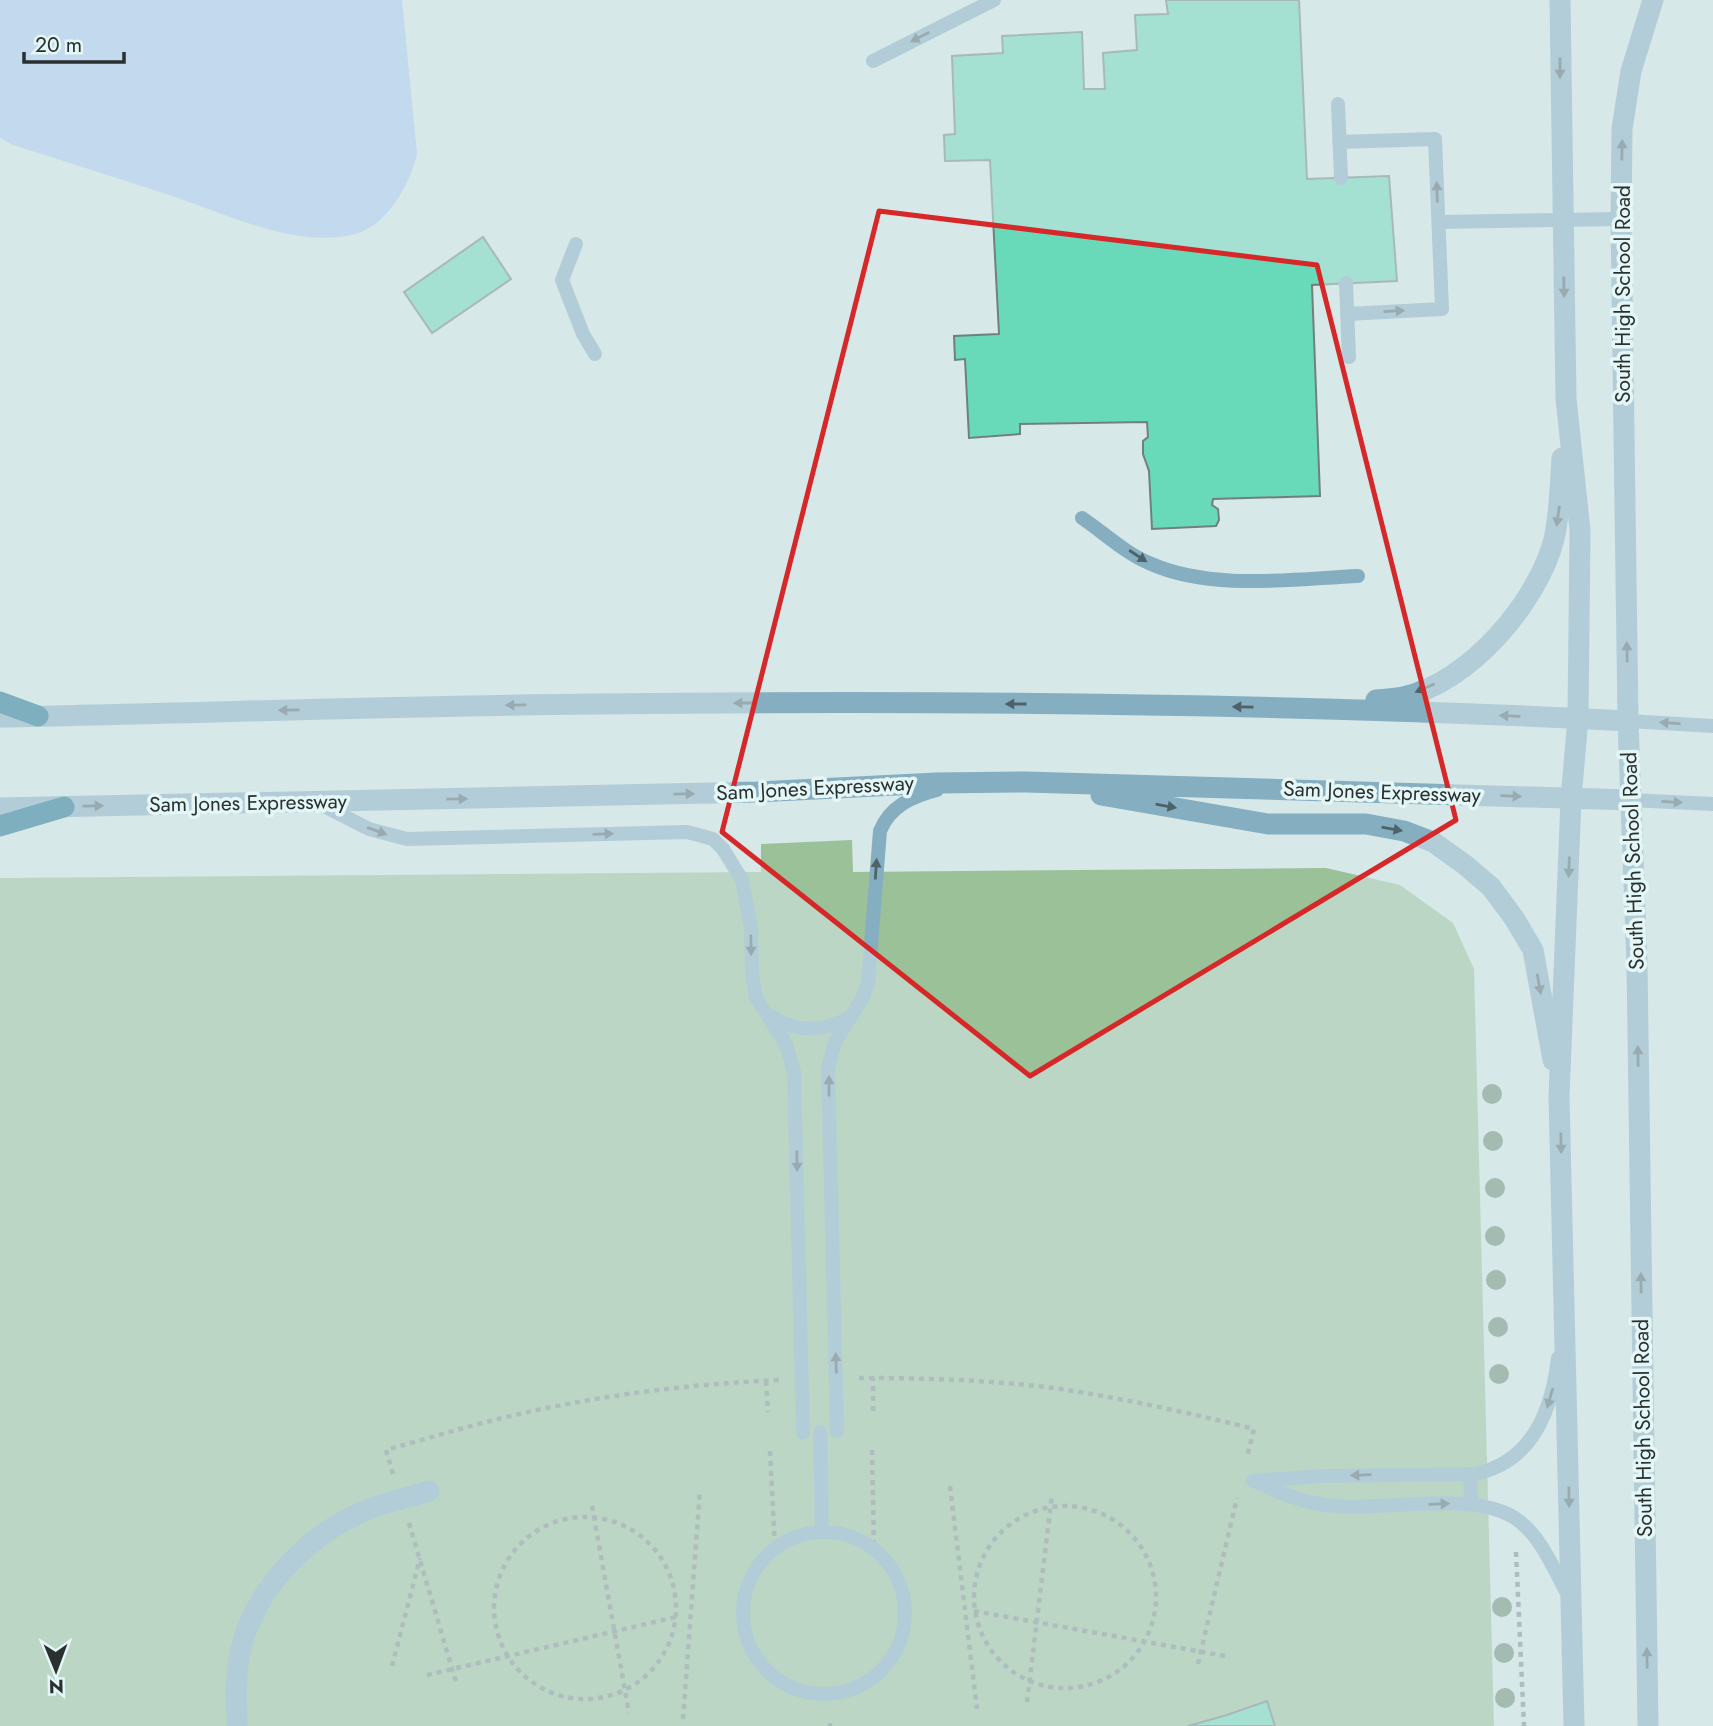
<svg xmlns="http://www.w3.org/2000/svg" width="1713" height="1726" viewBox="0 0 1713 1726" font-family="Jost,sans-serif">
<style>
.green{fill:#9ac197}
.water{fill:#a9c8f3}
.building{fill:#69dab9;stroke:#72807b;stroke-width:2}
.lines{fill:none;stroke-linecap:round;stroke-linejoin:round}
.path{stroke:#7e8a8b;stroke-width:4.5;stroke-dasharray:5 5;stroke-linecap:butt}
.service{stroke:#86aec1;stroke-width:14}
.minor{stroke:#86aec1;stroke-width:21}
.tertiary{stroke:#86aec1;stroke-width:21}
.motorway{stroke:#126c8b;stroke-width:21}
.tree{fill:#65866d}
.oneway{fill:#4e626a}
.marked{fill:none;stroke:#d62828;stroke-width:5;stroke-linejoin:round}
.labels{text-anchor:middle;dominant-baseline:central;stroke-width:7;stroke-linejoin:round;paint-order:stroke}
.street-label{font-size:21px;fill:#293030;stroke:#e4f6f6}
</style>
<rect width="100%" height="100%" fill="#d7e8e9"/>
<path class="green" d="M852,840L853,872L1326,868L1400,885L1453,923L1474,969L1494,1726H0V878L761,872V844Z"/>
<path class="water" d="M0,0H402L417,154C410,184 387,226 355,234C297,249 229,215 175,197C121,179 67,162 13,145L0,138Z"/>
<path class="building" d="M1166,0H1299L1307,179L1389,176L1397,281L1312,285L1320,496L1213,499L1212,505L1218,509L1219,520L1216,526L1152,529L1149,471L1143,454V441L1148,437L1147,422L1020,424V434L969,438L965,359L955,360L954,336L999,334L990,160L945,161L944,135L955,134L952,56L1003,53L1002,36L1082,32L1084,89H1105L1103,53L1137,50L1135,15L1168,14Z
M483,237L511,279L432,333L404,292Z
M1267,1701L1275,1726H1188L1227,1715Z"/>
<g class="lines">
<path class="path" d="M859,1378C926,1378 995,1380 1061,1389C1126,1399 1190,1413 1254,1429L1247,1457
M766,1381L768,1412
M873,1411V1378
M872,1450L874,1549
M770,1451L775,1548
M393,1474L386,1450C429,1438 471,1425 515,1415C601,1395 690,1384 779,1380
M950,1486L977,1709
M974 1597a91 91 0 1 1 182 0a91 91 0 1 1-182 0Z
M592,1506L629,1713
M494 1608a91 91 0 1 1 182 0a91 91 0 1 1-182 0Z
M409,1523L456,1682
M1516,1552L1524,1726
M974,1611L1225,1656
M1198,1664L1237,1498
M392,1666L420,1558
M427,1675L676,1617
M1027,1702L1052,1495
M683,1719L700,1490
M830,1723V1726"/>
<path class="service" d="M873,61L994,0
M1338,104L1341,178
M1339,142L1435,139L1442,309L1347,314
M1439,222L1621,219
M576,244L562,280L583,334L595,354
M1346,283L1349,357
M1082,518C1103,532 1125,553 1149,563C1211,591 1291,579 1358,576
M1628,721L1713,726
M1630,800L1713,804
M320,804L369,829L407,839L687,832L713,839L723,849L742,880L751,928L752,973L756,998L786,1044L794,1072L803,1433
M772,1017C797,1033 824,1031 849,1018
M837,1431L828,1069L835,1042L862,999L868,983L880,831C890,806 913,796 937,790
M820,1432L822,1532
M1470,1474L1471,1503
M1253,1481L1321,1476L1474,1474C1532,1463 1552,1410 1558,1358
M1254,1481C1280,1493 1306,1504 1336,1506C1387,1511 1479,1489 1519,1521C1542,1538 1555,1572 1569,1597
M743 1613a81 81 0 1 1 162 0a81 81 0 1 1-162 0Z"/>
<path class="minor" d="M237,1726C237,1706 235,1686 238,1666C246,1597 304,1536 367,1510C386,1502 408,1498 429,1491"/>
<path class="tertiary" d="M1560,0L1566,399L1580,530L1578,718L1571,799L1559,1096L1574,1726
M1376,700C1385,699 1394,699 1403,697C1469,683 1538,602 1554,539C1560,513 1560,485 1562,458
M0,717C199,713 398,706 597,704C940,700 1285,703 1628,721
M1101,795L1268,824H1366L1404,831L1433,842L1464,864L1491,887L1514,918L1533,950L1553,1060
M0,808L757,792L936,783L1026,782L1630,800
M1648,1726L1637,965L1628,721L1621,219L1622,129L1631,71L1653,0"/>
<path class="motorway" d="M0,702L38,716
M0,826L64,807"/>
</g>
<g class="tree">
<circle cx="1492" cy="1094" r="10"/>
<circle cx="1493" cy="1141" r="10"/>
<circle cx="1495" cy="1188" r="10"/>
<circle cx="1495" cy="1236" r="10"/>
<circle cx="1496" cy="1280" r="10"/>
<circle cx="1498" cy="1327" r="10"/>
<circle cx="1499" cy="1374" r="10"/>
<circle cx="1502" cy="1607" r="10"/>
<circle cx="1504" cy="1653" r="10"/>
<circle cx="1505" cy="1698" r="10"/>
</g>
<defs><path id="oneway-solid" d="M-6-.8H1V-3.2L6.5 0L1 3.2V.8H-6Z" transform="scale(1.75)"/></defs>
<g class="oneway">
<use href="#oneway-solid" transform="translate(920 37) rotate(153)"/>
<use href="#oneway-solid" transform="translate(1560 68) rotate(90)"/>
<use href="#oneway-solid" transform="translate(1622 150) rotate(-89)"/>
<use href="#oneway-solid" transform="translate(1437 192) rotate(-92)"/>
<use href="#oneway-solid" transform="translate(1564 287) rotate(89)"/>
<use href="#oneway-solid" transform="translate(1394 311) rotate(-3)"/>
<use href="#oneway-solid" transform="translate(1558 516) rotate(98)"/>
<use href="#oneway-solid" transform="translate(1138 556) rotate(33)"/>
<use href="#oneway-solid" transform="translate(1627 652) rotate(-91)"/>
<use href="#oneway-solid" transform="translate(1425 688) rotate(157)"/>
<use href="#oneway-solid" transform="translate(744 703) rotate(180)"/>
<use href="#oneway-solid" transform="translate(1016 704) rotate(-180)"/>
<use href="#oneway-solid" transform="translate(516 705) rotate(179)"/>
<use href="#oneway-solid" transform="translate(1243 707) rotate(-179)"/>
<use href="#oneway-solid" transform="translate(289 710) rotate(179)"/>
<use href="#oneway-solid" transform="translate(1510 716) rotate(-178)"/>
<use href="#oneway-solid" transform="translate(1670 723) rotate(-176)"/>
<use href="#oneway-solid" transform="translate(684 794) rotate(-1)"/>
<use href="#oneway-solid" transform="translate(1511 796) rotate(2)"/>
<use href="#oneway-solid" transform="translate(457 799) rotate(-1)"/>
<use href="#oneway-solid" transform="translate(1672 802) rotate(3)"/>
<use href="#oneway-solid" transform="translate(93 806) rotate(-1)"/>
<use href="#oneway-solid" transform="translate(1166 806) rotate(10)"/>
<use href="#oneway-solid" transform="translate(1392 829) rotate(10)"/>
<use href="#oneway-solid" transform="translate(377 831) rotate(20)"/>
<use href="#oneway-solid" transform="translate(603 834) rotate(-2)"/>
<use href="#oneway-solid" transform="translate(1569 867) rotate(92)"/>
<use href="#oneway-solid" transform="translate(876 869) rotate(-86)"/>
<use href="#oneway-solid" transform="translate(751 945) rotate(89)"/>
<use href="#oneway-solid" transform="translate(1539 984) rotate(80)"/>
<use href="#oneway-solid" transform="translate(1638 1056) rotate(-91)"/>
<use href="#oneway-solid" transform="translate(829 1086) rotate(-90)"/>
<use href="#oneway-solid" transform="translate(1561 1143) rotate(89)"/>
<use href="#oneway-solid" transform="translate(797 1161) rotate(89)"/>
<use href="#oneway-solid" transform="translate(1641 1283) rotate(-91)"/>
<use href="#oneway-solid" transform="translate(836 1363) rotate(-92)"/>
<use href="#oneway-solid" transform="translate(1550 1398) rotate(106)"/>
<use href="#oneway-solid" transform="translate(1361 1475) rotate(178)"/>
<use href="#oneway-solid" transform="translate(1569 1497) rotate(89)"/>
<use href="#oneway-solid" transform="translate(1439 1504) rotate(-2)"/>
<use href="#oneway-solid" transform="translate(1647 1658) rotate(-91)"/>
</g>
<path d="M0 0H1713V1726H0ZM879,211L1317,265L1456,820L1030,1076L722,832Z" fill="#d7e8e9" fill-opacity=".55" fill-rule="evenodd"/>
<path class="marked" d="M879,211L1317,265L1456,820L1030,1076L722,832Z"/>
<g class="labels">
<g class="street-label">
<text transform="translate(1623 294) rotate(-90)">South High School Road</text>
<text transform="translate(815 788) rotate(-3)">Sam Jones Expressway</text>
<text transform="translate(1382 792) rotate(2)">Sam Jones Expressway</text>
<text transform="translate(248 803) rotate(-1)">Sam Jones Expressway</text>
<text transform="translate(1633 861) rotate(-92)">South High School Road</text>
<text transform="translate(1643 1428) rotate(-91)">South High School Road</text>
</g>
</g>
<g transform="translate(56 1670) rotate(179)" stroke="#e4f6f6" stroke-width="5" paint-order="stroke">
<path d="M0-5L12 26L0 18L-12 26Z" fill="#293030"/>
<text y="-10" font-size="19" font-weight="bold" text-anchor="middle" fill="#293030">N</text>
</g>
<path d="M24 52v10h100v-10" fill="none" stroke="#293030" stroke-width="3.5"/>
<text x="35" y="52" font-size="21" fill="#293030" stroke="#e4f6f6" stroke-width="5" paint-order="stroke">20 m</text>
</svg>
